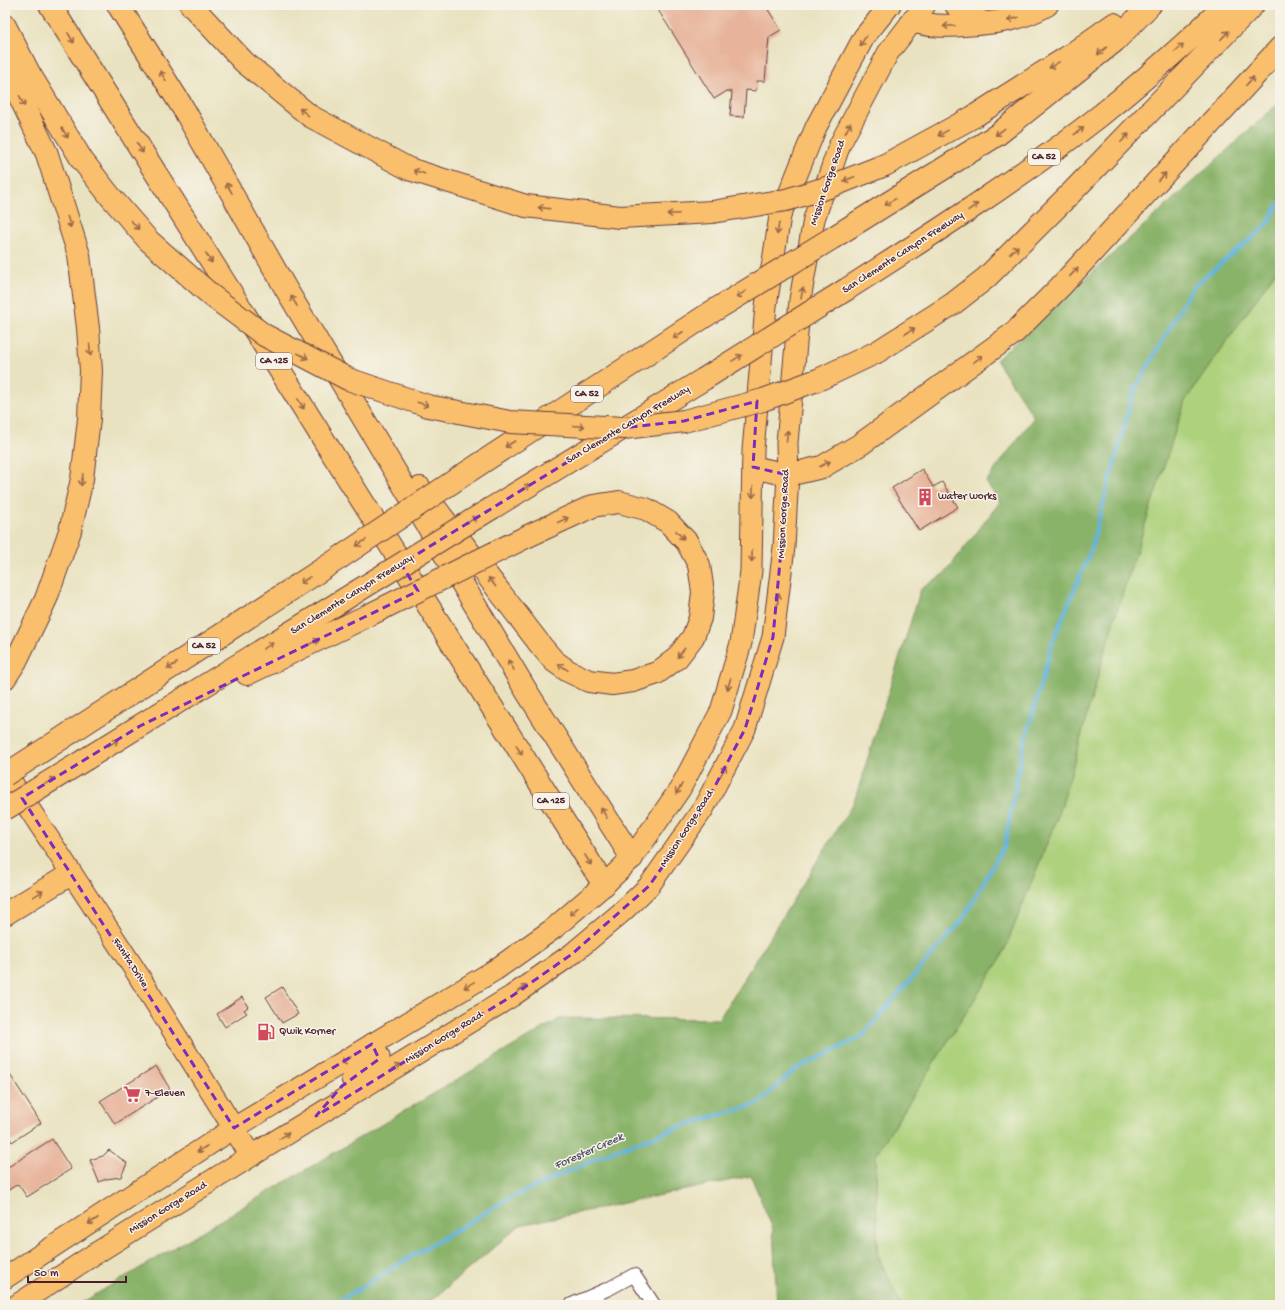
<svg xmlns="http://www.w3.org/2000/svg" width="1285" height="1310" viewBox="0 0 1285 1310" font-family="'Gochi Hand',sans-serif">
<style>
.green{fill:#add17b;stroke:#7c7853}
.forest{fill:#8ab36b;stroke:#6a694b}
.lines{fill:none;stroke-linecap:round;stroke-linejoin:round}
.stream{stroke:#63b3dd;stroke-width:4}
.building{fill:#e7b39a}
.street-casing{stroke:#623c41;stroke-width:15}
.primary-casing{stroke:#623c41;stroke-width:23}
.highway-casing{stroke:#623c41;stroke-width:24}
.street{stroke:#fff;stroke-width:13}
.primary{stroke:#f9bf6c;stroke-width:21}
.highway{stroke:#f9bf6c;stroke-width:22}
.highway-bridge-casing{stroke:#623c41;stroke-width:24;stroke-linecap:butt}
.highway-bridge{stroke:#f9bf6c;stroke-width:22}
.oneway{stroke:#996748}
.marked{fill:none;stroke:#7b2cbf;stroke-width:3;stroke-dasharray:8 5;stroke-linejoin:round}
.labels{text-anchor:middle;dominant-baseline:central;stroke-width:3;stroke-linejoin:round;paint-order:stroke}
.shield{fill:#f7f3e8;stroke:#7e5f64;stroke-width:1}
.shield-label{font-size:10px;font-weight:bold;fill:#4a1f2b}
.street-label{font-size:11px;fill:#4a1f2b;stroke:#f7f3e8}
.poi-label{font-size:11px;fill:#4a1f2b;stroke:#f7f3e8;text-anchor:start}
.water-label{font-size:12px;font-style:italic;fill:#535369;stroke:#f7f3e8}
</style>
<rect width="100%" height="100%" fill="#f7f3e8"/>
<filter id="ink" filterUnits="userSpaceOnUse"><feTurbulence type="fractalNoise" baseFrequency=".025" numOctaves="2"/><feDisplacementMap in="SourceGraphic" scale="8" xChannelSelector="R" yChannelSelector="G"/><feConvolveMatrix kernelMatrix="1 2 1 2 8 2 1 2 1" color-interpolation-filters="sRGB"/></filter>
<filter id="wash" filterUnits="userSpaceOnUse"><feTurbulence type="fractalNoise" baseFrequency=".012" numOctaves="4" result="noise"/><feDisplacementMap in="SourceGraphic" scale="16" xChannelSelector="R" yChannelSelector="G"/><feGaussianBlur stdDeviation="0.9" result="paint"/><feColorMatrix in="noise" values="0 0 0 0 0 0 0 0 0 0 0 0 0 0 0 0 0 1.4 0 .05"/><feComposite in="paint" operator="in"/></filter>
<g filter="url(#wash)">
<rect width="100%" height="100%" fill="#e9e2c0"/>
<path class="green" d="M1280,265V1305H901L877,1254L876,1154L1002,956L1061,808L1111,629L1185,401Z"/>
<path class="forest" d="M1280,102V265L1185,401L1111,629L1061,808L1002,956L876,1154L877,1254L901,1305H777L773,1229L751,1176L520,1225L426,1305H78L561,1018L719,1019L854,802L921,589L945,573L1000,502L986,482L1034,417L996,360Z"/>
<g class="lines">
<path class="stream" d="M333,1305L409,1258L510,1198L613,1151L688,1124L757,1104L796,1069L861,1037L963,919L1005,844L1022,751L1053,641L1090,552L1134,391L1192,288L1266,226L1280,202"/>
</g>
<g id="blocks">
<path class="building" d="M655,5H765L781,30L769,37L765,81H757L756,91L746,90L744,117L730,116L732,92L727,91L714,99Z
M922,469L933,487L942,482L958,507L919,531L892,488Z
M282,987L298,1014L282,1023L266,997Z
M242,997L248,1007L244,1010L247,1013L225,1027L217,1014Z
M156,1066L170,1089L115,1124L100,1101Z
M5,1067L41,1123L12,1142L5,1131Z
M52,1139L71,1169L27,1197L18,1184L5,1192V1169Z
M109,1150L127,1163L121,1177L106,1179L99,1182L90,1160L103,1156Z"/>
</g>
</g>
<g filter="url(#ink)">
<use href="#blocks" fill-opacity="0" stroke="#623c41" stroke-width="1"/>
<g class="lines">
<g class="street-casing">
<path id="street" d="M571,1305L610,1288L634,1275L654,1305"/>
</g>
<g class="primary-casing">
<path id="primary" d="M5,772L135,970L251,1156
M352,1079L377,1061L379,1057L372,1044
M5,1278L234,1128L495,970L553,929L604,885L632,858L680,789L721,711L741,643L751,571L753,450L766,306L780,216L816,127L864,37L890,5
M17,1305L90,1257L251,1156L512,996L572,954L622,912L649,886L703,809L745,729L773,637L784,547L788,475L787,443L800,300L814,219L840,144L888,53L925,5"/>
</g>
<g class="highway-casing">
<path id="highway" d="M50,5L604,885
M118,5L183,108L286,289L527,692L632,858
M191,5L244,62L310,116L409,169L526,206L620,217L712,212
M956,5C963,15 975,19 986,23
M912,21C932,27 944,26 964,25C996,23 1018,21 1047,5
M5,26L29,73L82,160L110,196
M5,66L47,154L79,255L88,328L91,371L89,419L82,479L70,531L46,599L16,661L5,678
M885,165L973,117L1066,58L1114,24
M834,237L997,135L1115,41L1150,5
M847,289C933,234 1020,178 1101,115C1144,80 1186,44 1225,5
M877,352L954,303L986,278L1073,191L1253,5
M753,467L788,475L822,467L861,444L1014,333L1060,287L1280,48
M463,475L710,313
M420,488L542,647L554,661L568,671L589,681L612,684L633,681L657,673L677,658L693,637L700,618L703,592L699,565L687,542L668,522L646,509L619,502L593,506L528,536
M492,508L704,379
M247,674L367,616
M70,733L338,559
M86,759L356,592
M5,914L71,874"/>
</g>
<use href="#street" class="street"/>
<use href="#primary" class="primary"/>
<use href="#highway" class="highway"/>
<g class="highway-bridge-casing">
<path id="highway-bridge" d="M110,196L148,240L212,296L264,335L348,379L428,406L510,422L624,428L684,421L763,400L820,379L877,352
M712,212L786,200L829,187L885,165
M710,313L834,237
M704,379L847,289
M338,559L463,475
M356,592L492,508
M367,616L528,536
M5,775L70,733
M5,809L86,759"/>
</g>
<use href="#highway-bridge" class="highway-bridge"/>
</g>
<defs><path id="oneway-shaft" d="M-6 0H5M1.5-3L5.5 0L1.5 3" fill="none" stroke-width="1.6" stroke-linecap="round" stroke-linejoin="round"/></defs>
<g class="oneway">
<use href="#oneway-shaft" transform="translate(1013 19) rotate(164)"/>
<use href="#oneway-shaft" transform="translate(949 26) rotate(177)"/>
<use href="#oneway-shaft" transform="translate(1225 35) rotate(-47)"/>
<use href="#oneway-shaft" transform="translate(71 38) rotate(58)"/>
<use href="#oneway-shaft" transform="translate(863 41) rotate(121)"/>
<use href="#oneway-shaft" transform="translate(1179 48) rotate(-42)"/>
<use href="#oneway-shaft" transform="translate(1102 51) rotate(141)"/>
<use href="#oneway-shaft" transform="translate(1054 65) rotate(148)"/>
<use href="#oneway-shaft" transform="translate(163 76) rotate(-122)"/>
<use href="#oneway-shaft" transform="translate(1250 81) rotate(-47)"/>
<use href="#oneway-shaft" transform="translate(22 101) rotate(64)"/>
<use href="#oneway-shaft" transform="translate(304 112) rotate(-141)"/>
<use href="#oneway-shaft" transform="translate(848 128) rotate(-62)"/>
<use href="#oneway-shaft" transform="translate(1079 131) rotate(-37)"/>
<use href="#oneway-shaft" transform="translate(1000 132) rotate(143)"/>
<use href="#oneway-shaft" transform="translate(65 133) rotate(59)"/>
<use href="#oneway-shaft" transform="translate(943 133) rotate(151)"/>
<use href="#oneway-shaft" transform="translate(1125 138) rotate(-46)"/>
<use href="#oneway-shaft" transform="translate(140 148) rotate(58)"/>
<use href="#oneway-shaft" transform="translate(419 172) rotate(-162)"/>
<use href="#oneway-shaft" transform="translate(1162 177) rotate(-47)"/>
<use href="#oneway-shaft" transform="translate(849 179) rotate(159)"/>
<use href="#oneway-shaft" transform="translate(229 188) rotate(-120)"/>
<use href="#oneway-shaft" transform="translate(890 202) rotate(148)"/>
<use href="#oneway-shaft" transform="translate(973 207) rotate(-35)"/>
<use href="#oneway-shaft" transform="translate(544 208) rotate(-173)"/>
<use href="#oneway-shaft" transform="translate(673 214) rotate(177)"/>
<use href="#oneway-shaft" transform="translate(69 222) rotate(73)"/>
<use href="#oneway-shaft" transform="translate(135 225) rotate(49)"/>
<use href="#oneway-shaft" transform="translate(778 229) rotate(99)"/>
<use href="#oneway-shaft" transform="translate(1014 250) rotate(-44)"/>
<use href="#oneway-shaft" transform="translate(209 258) rotate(58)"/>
<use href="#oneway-shaft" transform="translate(1074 272) rotate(-47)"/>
<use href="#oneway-shaft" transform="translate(802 293) rotate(-80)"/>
<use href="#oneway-shaft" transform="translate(741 294) rotate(148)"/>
<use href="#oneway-shaft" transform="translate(294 301) rotate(-121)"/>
<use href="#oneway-shaft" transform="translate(910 331) rotate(-33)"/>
<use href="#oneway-shaft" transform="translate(678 335) rotate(147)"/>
<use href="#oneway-shaft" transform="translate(90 350) rotate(86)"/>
<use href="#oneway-shaft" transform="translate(303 356) rotate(28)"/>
<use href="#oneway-shaft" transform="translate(737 358) rotate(-32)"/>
<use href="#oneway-shaft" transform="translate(978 359) rotate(-36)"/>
<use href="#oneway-shaft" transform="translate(301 404) rotate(58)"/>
<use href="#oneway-shaft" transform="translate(423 404) rotate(18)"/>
<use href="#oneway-shaft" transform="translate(579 426) rotate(3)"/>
<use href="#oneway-shaft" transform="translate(787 436) rotate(-85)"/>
<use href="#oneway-shaft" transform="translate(510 444) rotate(147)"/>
<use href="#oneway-shaft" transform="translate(825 464) rotate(-26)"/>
<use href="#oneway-shaft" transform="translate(82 480) rotate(100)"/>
<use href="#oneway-shaft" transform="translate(525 488) rotate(-31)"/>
<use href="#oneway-shaft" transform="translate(753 492) rotate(91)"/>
<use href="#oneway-shaft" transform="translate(472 520) rotate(-32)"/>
<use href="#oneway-shaft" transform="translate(563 520) rotate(-25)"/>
<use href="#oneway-shaft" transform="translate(680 535) rotate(46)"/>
<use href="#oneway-shaft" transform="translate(361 543) rotate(146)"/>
<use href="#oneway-shaft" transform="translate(752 556) rotate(92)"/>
<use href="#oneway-shaft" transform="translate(305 580) rotate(147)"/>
<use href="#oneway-shaft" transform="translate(492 582) rotate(-128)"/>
<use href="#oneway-shaft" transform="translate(778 599) rotate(-84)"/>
<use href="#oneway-shaft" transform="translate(314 642) rotate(-26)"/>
<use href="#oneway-shaft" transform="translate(268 646) rotate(-32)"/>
<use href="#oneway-shaft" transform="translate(681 653) rotate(128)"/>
<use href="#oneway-shaft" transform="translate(511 665) rotate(-121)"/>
<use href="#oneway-shaft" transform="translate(172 666) rotate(147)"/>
<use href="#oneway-shaft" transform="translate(563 667) rotate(-146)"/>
<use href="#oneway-shaft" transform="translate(729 684) rotate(106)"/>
<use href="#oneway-shaft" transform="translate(113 743) rotate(-32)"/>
<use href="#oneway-shaft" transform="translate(519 750) rotate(58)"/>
<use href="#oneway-shaft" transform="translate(723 771) rotate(-62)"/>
<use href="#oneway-shaft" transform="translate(50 781) rotate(-32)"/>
<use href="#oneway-shaft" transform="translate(679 789) rotate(122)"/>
<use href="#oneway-shaft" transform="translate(604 813) rotate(-122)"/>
<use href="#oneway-shaft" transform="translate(588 860) rotate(58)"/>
<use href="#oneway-shaft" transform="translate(38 894) rotate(-31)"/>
<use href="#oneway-shaft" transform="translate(574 911) rotate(138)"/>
<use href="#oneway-shaft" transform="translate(469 985) rotate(149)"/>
<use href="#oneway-shaft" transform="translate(522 989) rotate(-35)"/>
<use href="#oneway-shaft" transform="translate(346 1060) rotate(149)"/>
<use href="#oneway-shaft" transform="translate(395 1068) rotate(-32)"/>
<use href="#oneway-shaft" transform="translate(284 1136) rotate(-31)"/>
<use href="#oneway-shaft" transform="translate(202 1149) rotate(147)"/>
<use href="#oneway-shaft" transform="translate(93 1221) rotate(147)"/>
</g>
</g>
<path class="marked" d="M757,401L753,467L788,475L773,637L745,729L703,809L649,886L572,954L512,996L316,1116L342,1086L379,1059L372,1044L234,1128L22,798L140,726L418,591L401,564L623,428L684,421Z"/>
<defs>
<g id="building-bare" transform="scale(1.38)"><path d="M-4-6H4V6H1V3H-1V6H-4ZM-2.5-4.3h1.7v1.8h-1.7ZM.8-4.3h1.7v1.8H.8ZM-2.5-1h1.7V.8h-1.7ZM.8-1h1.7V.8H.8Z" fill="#d1495b" stroke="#f7f3e8" stroke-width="2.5" paint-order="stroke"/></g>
<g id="fuel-bare" transform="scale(1.38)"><path d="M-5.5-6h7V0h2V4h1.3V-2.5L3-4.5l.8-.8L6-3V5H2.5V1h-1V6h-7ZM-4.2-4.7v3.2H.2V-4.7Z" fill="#d1495b" stroke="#f7f3e8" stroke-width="2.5" paint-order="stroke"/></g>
<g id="supermarket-bare" transform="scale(1.38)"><path d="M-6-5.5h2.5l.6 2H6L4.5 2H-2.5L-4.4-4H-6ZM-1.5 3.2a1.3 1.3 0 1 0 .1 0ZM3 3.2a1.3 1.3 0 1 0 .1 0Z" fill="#d1495b" stroke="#f7f3e8" stroke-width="2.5" paint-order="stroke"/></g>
</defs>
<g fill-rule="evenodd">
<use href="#building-bare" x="925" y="497"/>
<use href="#fuel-bare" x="266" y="1032"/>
<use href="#supermarket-bare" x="132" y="1094"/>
</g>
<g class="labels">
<g class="shield">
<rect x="1028" y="149" width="32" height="16" rx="3"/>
<rect x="256" y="353" width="36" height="16" rx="3"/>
<rect x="571" y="386" width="32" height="16" rx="3"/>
<rect x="188" y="638" width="32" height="16" rx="3"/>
<rect x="533" y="793" width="36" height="16" rx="3"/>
</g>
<g class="shield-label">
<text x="1044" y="157">CA 52</text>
<text x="274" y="361">CA 125</text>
<text x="587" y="394">CA 52</text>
<text x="204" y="646">CA 52</text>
<text x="551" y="801">CA 125</text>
</g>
<g class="street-label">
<text transform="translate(828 183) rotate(-71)">Mission Gorge Road</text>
<text transform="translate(903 253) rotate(-33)">San Clemente Canyon Freeway</text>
<text transform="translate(628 425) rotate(-31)">San Clemente Canyon Freeway</text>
<text transform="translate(784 514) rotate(-87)">Mission Gorge Road</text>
<text transform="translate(352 595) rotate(-32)">San Clemente Canyon Freeway</text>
<text transform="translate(687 829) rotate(-57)">Mission Gorge Road</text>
<text transform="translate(130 963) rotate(57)">Fanita Drive</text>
<text transform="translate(444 1038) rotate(-32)">Mission Gorge Road</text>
<text transform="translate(168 1208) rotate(-32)">Mission Gorge Road</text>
</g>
<g class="poi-label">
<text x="938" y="497">water works</text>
<text x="279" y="1032">Qwik Korner</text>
<text x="145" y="1094">7-Eleven</text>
</g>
<g class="water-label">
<text transform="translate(589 1152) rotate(-24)">Forester Creek</text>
</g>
</g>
<rect width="1285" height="1310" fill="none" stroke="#f7f3e8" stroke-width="20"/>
<path d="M28 1276v6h98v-6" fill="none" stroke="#4a1f2b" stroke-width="2"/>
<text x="34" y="1276" font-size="12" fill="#4a1f2b" stroke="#f7f3e8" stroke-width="3" paint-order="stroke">50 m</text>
</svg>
